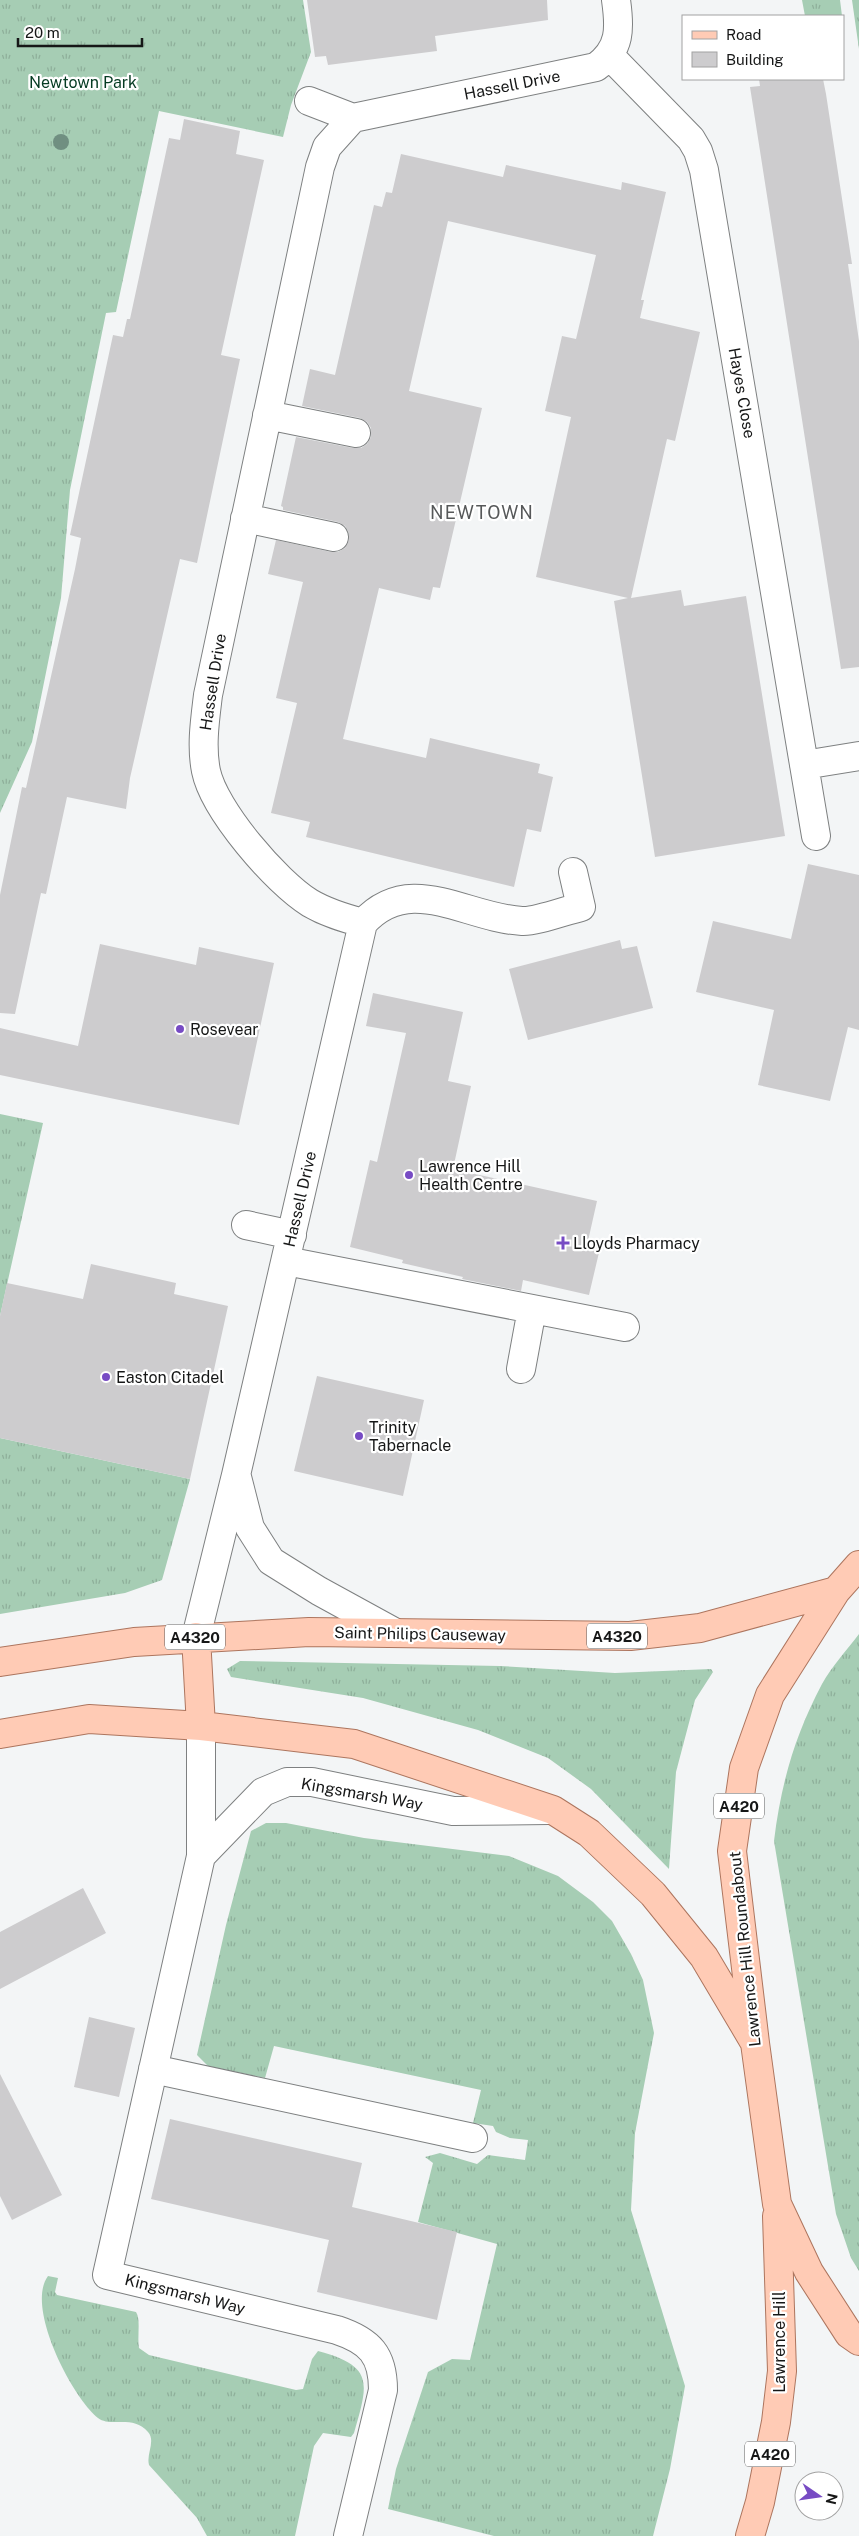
<svg xmlns="http://www.w3.org/2000/svg" width="859" height="2536" viewBox="0 0 859 2536" font-family="'Public Sans',sans-serif">
<style>
.grass{fill:url(#grass-tufts)}
.building{fill:#cdccce}
.lines{fill:none;stroke-linecap:round;stroke-linejoin:round}
.minor-casing{stroke:#7e8081;stroke-width:30}
.major-casing{stroke:#ad755e;stroke-width:30}
.minor{stroke:#fff;stroke-width:28}
.major{stroke:#ffcbb5;stroke-width:28}
.tree{fill:#708f81}
.poi-dot{fill:#774bc4;stroke:#fff;stroke-width:2}
.labels{text-anchor:middle;dominant-baseline:central;stroke-width:4.5;stroke-linejoin:round;paint-order:stroke}
.shield{fill:#fff;stroke:#5c5d5d;stroke-width:1}
.shield-label{font-size:15px;font-weight:bold;fill:#161717}
.park-label{font-size:16px;fill:#053b22;stroke:#fff}
.street-label{font-size:16px;fill:#161717;stroke:#fff}
.poi-label{font-size:16px;fill:#161717;stroke:#fff;text-anchor:start}
.neighbourhood-label{font-size:18px;letter-spacing:1px;fill:#565859;stroke:#fff}
</style>
<defs>
<pattern id="grass-tufts" width="24" height="20" patternUnits="userSpaceOnUse" patternTransform="scale(1.25)"><rect width="24" height="20" fill="#a6cdb4"/><path d="M3 7l-1-3M5 7V3M7 7l1-3M15 17l-1-3M17 17v-4M19 17l1-3" fill="none" stroke="#8eaf9a"/></pattern>
</defs>
<rect width="100%" height="100%" fill="#f3f5f6"/>
<path class="grass" d="M0,0H303L311,52L291,105L283,137L159,111L116,312L106,313L70,490L61,598L32,742L0,813Z
M802,0H840L842,16H805Z
M852,0H859V49Z
M0,1114L43,1123L0,1316Z
M0,1438L190,1479L162,1580L125,1593L0,1614Z
M859,1634V2271L851,2258L836,2214L774,1841C781,1783 795,1735 822,1684C832,1666 847,1650 859,1634Z
M240,1661L500,1666L615,1673L711,1669L713,1672L695,1700L676,1772L669,1869L591,1789L548,1758L478,1730L363,1698L231,1677L227,1669Z
M266,1823H286L364,1838L509,1856L558,1876L593,1902L612,1921L631,1954L643,1980L654,2033L635,2133L631,2210L685,2386L670,2469L653,2536H494L388,2509L396,2469L428,2372L452,2359L470,2360L497,2244L418,2222L433,2163L425,2157L440,2153L477,2164L488,2155L525,2160L528,2140L510,2138L496,2132L493,2126L473,2123L481,2090L274,2046L265,2078L208,2066L197,2055L226,1925L251,1831Z
M48,2276L58,2278L55,2292L57,2295L136,2312C141,2319 137,2337 139,2348L149,2355L296,2390L303,2389L312,2359L318,2351C375,2366 368,2384 354,2433L351,2437L323,2433L314,2446L295,2536H207L197,2518L149,2465C146,2454 156,2441 148,2432C133,2414 111,2428 98,2418C72,2397 25,2307 48,2276Z"/>
<path class="building" d="M307,0H547L548,20L435,36L437,51L328,65L326,56L315,57Z
M759,79H823L826,94L852,264H848L859,341V667L841,669L750,87L760,86Z
M184,119L240,131L236,154L264,160L221,355L240,359L197,563L180,559L130,778L126,809L67,797L46,894L41,893L15,1014L0,1013V895L22,787L26,788L75,569L81,538L70,535L113,335L123,337L127,319H130L169,138L180,140Z
M401,154L503,177L506,165L621,190L622,182L666,192L641,300H644L640,318L700,332L675,441L667,439L631,598L681,590L684,606L746,596L785,836L655,857L614,601L628,598L536,577L571,417L545,411L562,336L576,339L596,255L448,221L409,391L482,408L440,588L433,587L430,600L379,588L343,739L426,758L430,738L540,764L538,773L553,777L541,832L527,829L514,887L306,837L310,822L271,813L297,703L276,698L303,582L268,574L276,540L331,552H338L345,548L349,540V533L345,526L338,522L283,510V507L281,506L296,437L353,448H361L367,444L371,437V428L367,422L360,418L302,406L310,369L335,375L374,205L382,207L386,192L392,193Z
M808,864L859,875V1030L848,1027L830,1101L758,1085L774,1010L696,992L713,921L791,939Z
M620,940L622,949L637,946L653,1008L528,1040L509,969Z
M100,944L196,965L199,947L274,963L239,1125L0,1075V1028L78,1046Z
M373,993L463,1012L448,1081L471,1086L453,1169L597,1201L588,1241L601,1244L589,1295L523,1280L521,1291L462,1279L463,1277L402,1263L403,1260L350,1247L370,1160L377,1162L406,1033L366,1026Z
M91,1264L176,1283L174,1294L228,1306L190,1479L0,1438V1316L7,1283L83,1299Z
M317,1376L424,1400L403,1496L294,1471Z
M83,1888L106,1933L0,1989V1932Z
M89,2017L135,2028L119,2097L74,2087Z
M0,2074L62,2195L12,2220L0,2196Z
M170,2119L362,2163L352,2207L457,2232L437,2320L317,2292L329,2240L151,2199Z"/>
<g class="lines">
<g class="minor-casing">
<path id="minor" d="M609,55L691,139L698,151L704,170L816,836
M309,101L353,118
M267,415L356,433
M245,518L334,537
M804,765L859,756
M363,923C410,871 465,918 522,921C535,922 567,910 581,907L573,872
M246,1225L292,1235
M286,1261L625,1327
M521,1369L532,1309
M237,1477L250,1528L271,1561L319,1591L392,1631
M196,1637L236,1475L363,923C344,918 327,913 310,903C276,882 214,810 206,771C201,746 205,720 208,695L320,167L327,147L353,118L596,67C621,49 620,28 616,0
M201,1726V1856L107,2275L337,2330C370,2341 383,2355 383,2390L348,2536
M201,1856L263,1792L287,1782H312L453,1811L549,1810
M153,2069L473,2138"/>
</g>
<g class="major-casing">
<path id="major" d="M859,1565L836,1591L770,1695L744,1768L732,1851L755,2043L777,2204L809,2272L849,2334L859,2341
M196,1637L201,1726
M0,1662L134,1642L309,1632L630,1636L700,1628L836,1591
M0,1734L89,1719L201,1726L354,1744L553,1810L589,1833L653,1894L704,1957L755,2043
M750,2536L760,2502L776,2422L782,2371L777,2216"/>
</g>
<use href="#minor" class="minor"/>
<use href="#major" class="major"/>
</g>
<circle class="tree" cx="61" cy="142" r="8"/>
<g class="poi-dot">
<circle cx="180" cy="1029" r="5"/>
<circle cx="409" cy="1175" r="5"/>
<path d="M560.5 1235.5h5v5h5v5h-5v5h-5v-5h-5v-5h5z"/>
<circle cx="106" cy="1377" r="5"/>
<circle cx="359" cy="1436" r="5"/>
</g>
<g class="labels">
<g class="shield">
<rect x="587" y="1623.5" width="60" height="25" rx="4"/>
<rect x="165" y="1624.5" width="60" height="25" rx="4"/>
<rect x="714" y="1793.5" width="50" height="25" rx="4"/>
<rect x="745" y="2441.5" width="50" height="25" rx="4"/>
</g>
<g class="shield-label">
<text x="617" y="1636">A4320</text>
<text x="195" y="1637">A4320</text>
<text x="739" y="1806">A420</text>
<text x="770" y="2454">A420</text>
</g>
<g class="park-label">
<text x="83" y="82">Newtown Park</text>
</g>
<g class="street-label">
<text transform="translate(512 85) rotate(-11)">Hassell Drive</text>
<text transform="translate(742 393) rotate(80)">Hayes Close</text>
<text transform="translate(213 682) rotate(-81)">Hassell Drive</text>
<text transform="translate(300 1199) rotate(-77)">Hassell Drive</text>
<text transform="translate(420 1634) rotate(1)">Saint Philips Causeway</text>
<text transform="translate(362 1794) rotate(10)">Kingsmarsh Way</text>
<text transform="translate(745 1949) rotate(-96)">Lawrence Hill Roundabout</text>
<text transform="translate(185 2294) rotate(14)">Kingsmarsh Way</text>
<text transform="translate(779 2342) rotate(-90)">Lawrence Hill</text>
</g>
<g class="poi-label">
<text x="190" y="1029">Rosevear</text>
<text x="419" y="1166">Lawrence Hill<tspan x="419" dy="18">Health Centre</tspan></text>
<text x="573" y="1243">Lloyds Pharmacy</text>
<text x="116" y="1377">Easton Citadel</text>
<text x="369" y="1427">Trinity<tspan x="369" dy="18">Tabernacle</tspan></text>
</g>
<g class="neighbourhood-label">
<text x="482" y="512">NEWTOWN</text>
</g>
</g>
<rect x="682" y="15" width="162" height="65" fill="#ffffff" stroke="#a2a2a2"/>
<rect x="692" y="31" width="25" height="8" fill="#ffcbb5" stroke="#a2a2a2"/>
<text x="726" y="40" font-size="15" fill="#161717">Road</text>
<rect x="692" y="52" width="25" height="15" fill="#cdccce" stroke="#a2a2a2"/>
<text x="726" y="65" font-size="15" fill="#161717">Building</text>
<g transform="translate(819 2496) rotate(103)"><circle r="24" fill="#ffffff" stroke="#a2a2a2"/>
<path d="M0-4L9 19L0 12L-9 19Z" fill="#774bc4"/>
<text y="-8" font-size="14" font-weight="bold" text-anchor="middle" fill="#161717">N</text>
</g>
<path d="M18 38v8h124v-8" fill="none" stroke="#161717" stroke-width="2.5"/>
<text x="25" y="38" font-size="15" fill="#161717" stroke="#ffffff" stroke-width="4" paint-order="stroke">20 m</text>
</svg>
